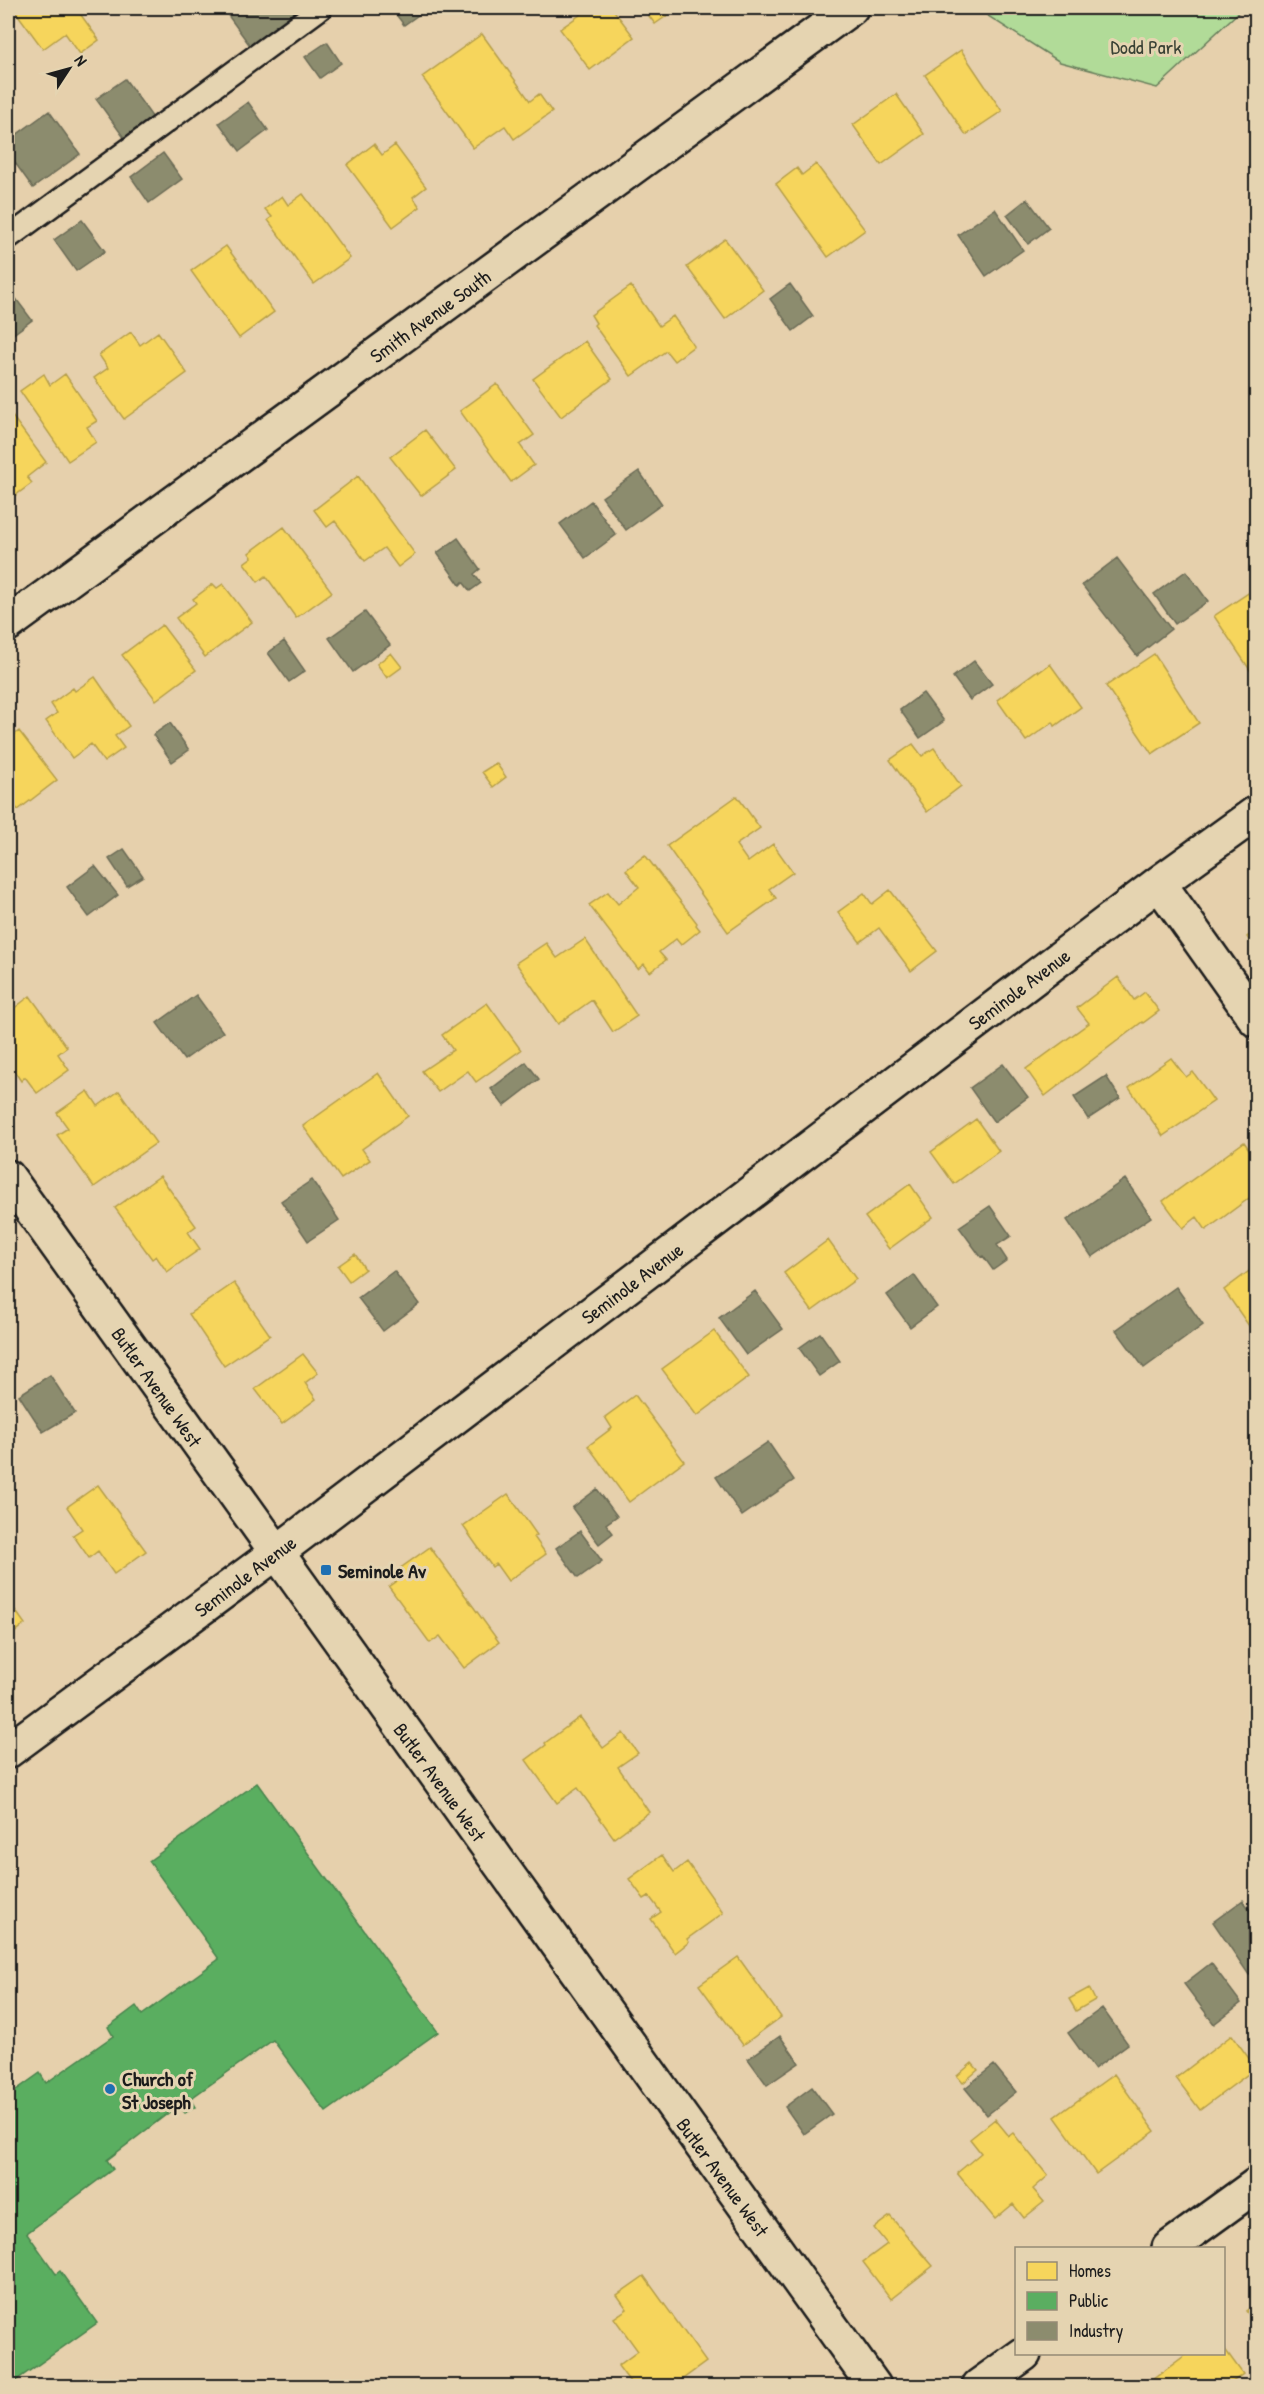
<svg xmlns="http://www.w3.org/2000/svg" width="1264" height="2394" viewBox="0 0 1264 2394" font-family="'Patrick Hand',sans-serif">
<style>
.green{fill:#b1db98;stroke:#667c5a;stroke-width:1.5}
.homes{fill:#f6d55c;stroke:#b59e49;stroke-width:1.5}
.public{fill:#5aae61;stroke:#47824c;stroke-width:1.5}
.industry{fill:#8c8c6e;stroke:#6a6a55;stroke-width:1.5}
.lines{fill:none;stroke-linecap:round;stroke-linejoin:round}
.lane-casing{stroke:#1c1c1c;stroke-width:26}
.street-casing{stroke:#1c1c1c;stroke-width:38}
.secondary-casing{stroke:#1c1c1c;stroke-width:38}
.lane{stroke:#e5d4b1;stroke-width:21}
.street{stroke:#e5d4b1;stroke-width:33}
.secondary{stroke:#e5d4b1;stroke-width:33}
.poi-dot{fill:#1f6fb2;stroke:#e5d4b1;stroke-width:2}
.labels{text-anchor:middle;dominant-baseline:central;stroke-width:6;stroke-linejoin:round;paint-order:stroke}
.park-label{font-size:20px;fill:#3a4235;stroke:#e5d4b1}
.street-label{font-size:20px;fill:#1c1c1c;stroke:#e5d4b1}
.poi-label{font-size:20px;font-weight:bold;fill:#1c1c1c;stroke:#e5d4b1;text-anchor:start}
</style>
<rect width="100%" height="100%" fill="#e6d0ac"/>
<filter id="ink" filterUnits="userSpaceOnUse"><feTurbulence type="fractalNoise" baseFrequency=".0167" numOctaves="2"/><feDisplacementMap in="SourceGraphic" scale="12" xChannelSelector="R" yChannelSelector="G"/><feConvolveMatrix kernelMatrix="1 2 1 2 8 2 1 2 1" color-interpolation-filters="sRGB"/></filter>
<g filter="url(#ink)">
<path class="green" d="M980,8H1243L1157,88L1060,62L988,16Z"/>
<path class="homes" d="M13,8H76L99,40L80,54L65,33L43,49Z
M590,8H612L634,37L590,70L560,29Z
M643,8H678L655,24Z
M482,34L530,101L539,94L552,112L514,139L505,126L473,148L422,77Z
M961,50L1002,111L966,135L925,75Z
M896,94L924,134L881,165L853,125Z
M374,144L382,155L395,145L426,187L413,197L420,207L393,227L347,165Z
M816,164L865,230L828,257L776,184L797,168L802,175Z
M303,194L350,258L314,284L268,220L272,217L265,209L282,196L288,205Z
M725,239L763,290L725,319L687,267Z
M226,246L274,312L239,338L191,271Z
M631,286L659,326L673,316L694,346L674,361L666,351L631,376L594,325L596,323L591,315Z
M131,332L140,345L158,332L187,373L124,419L94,378L108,368L99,355Z
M585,341L612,379L561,417L533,379Z
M44,374L50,385L65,374L97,421L87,427L96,442L68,461L20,391Z
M497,384L534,435L520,445L534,465L511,482L460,411Z
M9,412L46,462L27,477L32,483L16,495L8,483Z
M425,430L456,470L421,496L390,457Z
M358,476L415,554L398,567L384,548L365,561L335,521L327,527L314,510Z
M284,527L332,592L296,618L266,576L258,582L244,563L252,557L249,553Z
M213,584L217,588L223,584L252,622L205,657L176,618L196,603L193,599Z
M1256,588V679L1214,616Z
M162,625L196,670L156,700L122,655Z
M391,653L402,667L387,678L377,664Z
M1154,654L1199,723L1152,754L1106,686Z
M1050,664L1081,707L1055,726L1053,722L1026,741L997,700L1038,670L1039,672Z
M95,677L129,726L115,736L124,748L104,762L91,744L72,758L46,721L57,713L51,704L73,688L75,691Z
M19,731L57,780L18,810L8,797V740Z
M913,744L922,756L934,748L961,786L927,812L890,760Z
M496,763L506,777L493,787L482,772Z
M737,796L760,828L736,845L748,862L773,844L793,872L769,889L776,898L728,932L667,846Z
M645,855L697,923L696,925L700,930L681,945L676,939L659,952L666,960L650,972L644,964L638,969L589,905L608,892L618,904L639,887L626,870Z
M890,890L937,951L911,971L879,928L860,942L838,912L864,893L872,904Z
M1256,930V950L1247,937Z
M585,939L637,1016L613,1032L592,1000L558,1024L516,963L546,943L557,958Z
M1118,977L1134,1000L1145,992L1159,1011L1143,1023L1142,1022L1045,1096L1026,1069L1089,1023L1077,1008Z
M30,996L67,1047L58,1054L69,1070L37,1093L25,1077L21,1081L8,1062V1013Z
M487,1003L521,1050L476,1082L468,1071L438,1092L422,1071L453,1050L442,1035Z
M1171,1058L1186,1077L1193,1072L1214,1101L1163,1136L1129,1088Z
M378,1073L408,1116L362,1149L370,1160L341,1179L303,1126Z
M88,1091L98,1106L119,1091L156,1143L94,1187L57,1135L68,1128L57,1113Z
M976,1119L999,1151L954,1184L931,1152Z
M1244,1142L1256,1159V1174L1250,1179L1256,1187V1193L1206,1230L1197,1217L1183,1228L1163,1201Z
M160,1176L196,1226L188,1232L200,1249L167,1272L156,1256L152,1259L115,1208Z
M910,1184L933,1217L889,1249L865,1217Z
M828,1240L856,1279L812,1311L784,1273Z
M355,1254L365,1269L349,1281L338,1266Z
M1256,1266V1321L1249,1326L1224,1290Z
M234,1283L270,1335L224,1366L189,1314Z
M714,1331L749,1377L697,1416L662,1369Z
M303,1354L318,1373L305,1383L316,1399L282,1424L255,1389Z
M635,1395L684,1461L629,1502L588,1446L612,1428L605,1417Z
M98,1485L146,1551L114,1574L98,1551L89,1558L73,1535L82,1529L67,1507Z
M508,1494L537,1535L534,1537L546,1554L508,1581L496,1564L492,1567L463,1526Z
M430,1547L499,1642L464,1668L440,1636L430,1643L389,1587L400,1579L395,1572Z
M8,1600L25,1624L8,1638Z
M580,1717L603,1748L623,1733L638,1753L618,1767L649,1812L614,1838L578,1788L557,1803L526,1760L546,1745L545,1743Z
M662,1855L674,1872L687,1862L723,1913L687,1939L689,1942L675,1953L651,1919L661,1912L649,1896L644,1899L629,1879Z
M738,1957L781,2017L743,2045L699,1985Z
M1089,1988L1095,2000L1076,2011L1069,1999Z
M1232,2035L1256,2068L1200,2110L1176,2078Z
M972,2063L978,2070L963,2083L957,2076Z
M1114,2074L1155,2131L1096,2174L1055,2117Z
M995,2119L1009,2136L1013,2133L1048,2176L1033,2189L1044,2202L1024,2218L1013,2204L995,2219L957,2173L981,2153L970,2139Z
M890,2216L933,2266L891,2299L863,2262L887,2244L874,2228Z
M644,2276L706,2362L673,2386H633L618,2366L638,2351L614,2318L627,2309L617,2295Z
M1256,2303V2325L1246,2311Z
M1224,2348L1243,2374L1227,2386H1150L1148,2383L1187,2354H1224Z"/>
<path class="public" d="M257,1783L438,2032L326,2112L273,2040L190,2099L195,2107L185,2113L179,2105L107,2160L113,2169L27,2233L56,2274L60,2271L97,2323L8,2386V2096L40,2073L46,2083L113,2036L108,2027L136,2006L142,2015L219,1959L149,1861Z"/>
<path class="industry" d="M237,8H304L251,47L227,14Z
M391,8H428L404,25Z
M327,42L341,63L320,78L305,57Z
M125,79L153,118L125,139L96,99Z
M248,102L268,130L240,151L219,123Z
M49,111L80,154L33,188L8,153V141Z
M163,153L182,179L149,203L131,177Z
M1027,199L1049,228L1028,244L1007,215Z
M995,209L1023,250L986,276L958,235Z
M82,220L105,251L76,271L54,240Z
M790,284L813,316L793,331L770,299Z
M8,288L32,320L8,338Z
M639,471L662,504L626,530L602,497Z
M591,501L616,535L585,558L560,524Z
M458,538L480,569L474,574L481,583L470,591L463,582L460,585L437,553Z
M1117,558L1171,629L1137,656L1082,585Z
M1186,571L1208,601L1175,624L1154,594Z
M365,612L390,645L353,672L329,638Z
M284,641L305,671L289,682L268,653Z
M974,661L992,684L970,700L953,677Z
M923,693L944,721L920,738L900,710Z
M170,723L189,750L172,762L153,735Z
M124,849L143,876L127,886L109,859Z
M95,866L118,895L89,917L67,887Z
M196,995L223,1032L184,1060L157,1023Z
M526,1062L539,1079L504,1106L491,1089Z
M1003,1064L1028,1097L994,1122L970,1088Z
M1106,1076L1120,1098L1088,1119L1074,1097Z
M1125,1179L1151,1217L1092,1257L1067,1220Z
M312,1180L339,1220L308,1241L281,1201Z
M990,1206L1011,1236L997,1245L1007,1260L993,1270L983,1256L981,1257L959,1227Z
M394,1271L419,1304L383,1331L358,1298Z
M914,1275L937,1307L910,1327L887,1295Z
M1176,1287L1203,1325L1144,1368L1116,1330Z
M755,1291L783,1329L746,1355L719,1318Z
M820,1333L840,1361L819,1376L799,1348Z
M50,1375L75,1413L43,1432L19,1395Z
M768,1442L794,1480L742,1516L716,1477Z
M597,1489L617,1516L606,1524L613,1533L599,1544L572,1508Z
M580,1531L602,1561L578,1578L556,1548Z
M1243,1900L1256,1919V1970L1249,1975L1213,1922Z
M1211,1963L1241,2003L1214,2024L1184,1984Z
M1102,2008L1128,2044L1094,2069L1068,2033Z
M780,2036L799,2063L767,2085L748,2059Z
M994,2065L1016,2092L987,2115L965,2088Z
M812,2087L832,2114L804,2134L785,2107Z"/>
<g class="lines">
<g class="lane-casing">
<path id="lane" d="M8,238L321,8"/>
</g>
<g class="street-casing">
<path id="street" d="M1159,883L1256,1020
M8,1751L276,1553L1159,883L1256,813
M1169,2248L1256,2185
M979,2386L1024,2354"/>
</g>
<g class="secondary-casing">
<path id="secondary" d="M8,624L851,8
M8,1177L874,2386"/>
</g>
<use href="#lane" class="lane"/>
<use href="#street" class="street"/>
<use href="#secondary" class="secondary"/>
</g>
</g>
<g class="poi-dot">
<rect x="320" y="1564" width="12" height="12" rx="3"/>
<circle cx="110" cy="2089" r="6"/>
</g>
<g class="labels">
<g class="park-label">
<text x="1146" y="46">Dodd Park</text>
</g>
<g class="street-label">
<text transform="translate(430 316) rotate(-36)">Smith Avenue South</text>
<text transform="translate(1019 989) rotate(-37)">Seminole Avenue</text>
<text transform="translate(632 1283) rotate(-37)">Seminole Avenue</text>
<text transform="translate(157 1387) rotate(55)">Butler Avenue West</text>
<text transform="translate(245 1576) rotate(-37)">Seminole Avenue</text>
<text transform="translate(440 1782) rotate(54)">Butler Avenue West</text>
<text transform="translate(723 2177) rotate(54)">Butler Avenue West</text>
</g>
<g class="poi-label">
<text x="338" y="1570">Seminole Av</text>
<text x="122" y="2078">Church of<tspan x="122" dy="23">St Joseph</tspan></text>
</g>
</g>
<rect width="1264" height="2394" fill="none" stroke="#e5d4b1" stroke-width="30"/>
<rect x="15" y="15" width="1234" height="2364" fill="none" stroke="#1c1c1c" stroke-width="2" filter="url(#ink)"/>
<rect x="1015" y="2247" width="210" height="108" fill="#e5d4b1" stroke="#958a75" stroke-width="1.5"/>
<rect x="1027" y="2262" width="30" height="18" fill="#f6d55c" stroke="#958a75" stroke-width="1.5"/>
<text x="1069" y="2277" font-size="18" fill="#1c1c1c">Homes</text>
<rect x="1027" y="2292" width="30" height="18" fill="#5aae61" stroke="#958a75" stroke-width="1.5"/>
<text x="1069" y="2307" font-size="18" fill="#1c1c1c">Public</text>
<rect x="1027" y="2322" width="30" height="18" fill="#8c8c6e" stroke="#958a75" stroke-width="1.5"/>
<text x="1069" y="2337" font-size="18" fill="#1c1c1c">Industry</text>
<g transform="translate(69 69) rotate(54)" stroke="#e5d4b1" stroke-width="4.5" paint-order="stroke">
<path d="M0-4.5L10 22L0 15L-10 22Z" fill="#1c1c1c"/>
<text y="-9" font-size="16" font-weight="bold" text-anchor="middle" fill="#1c1c1c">N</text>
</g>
</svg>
